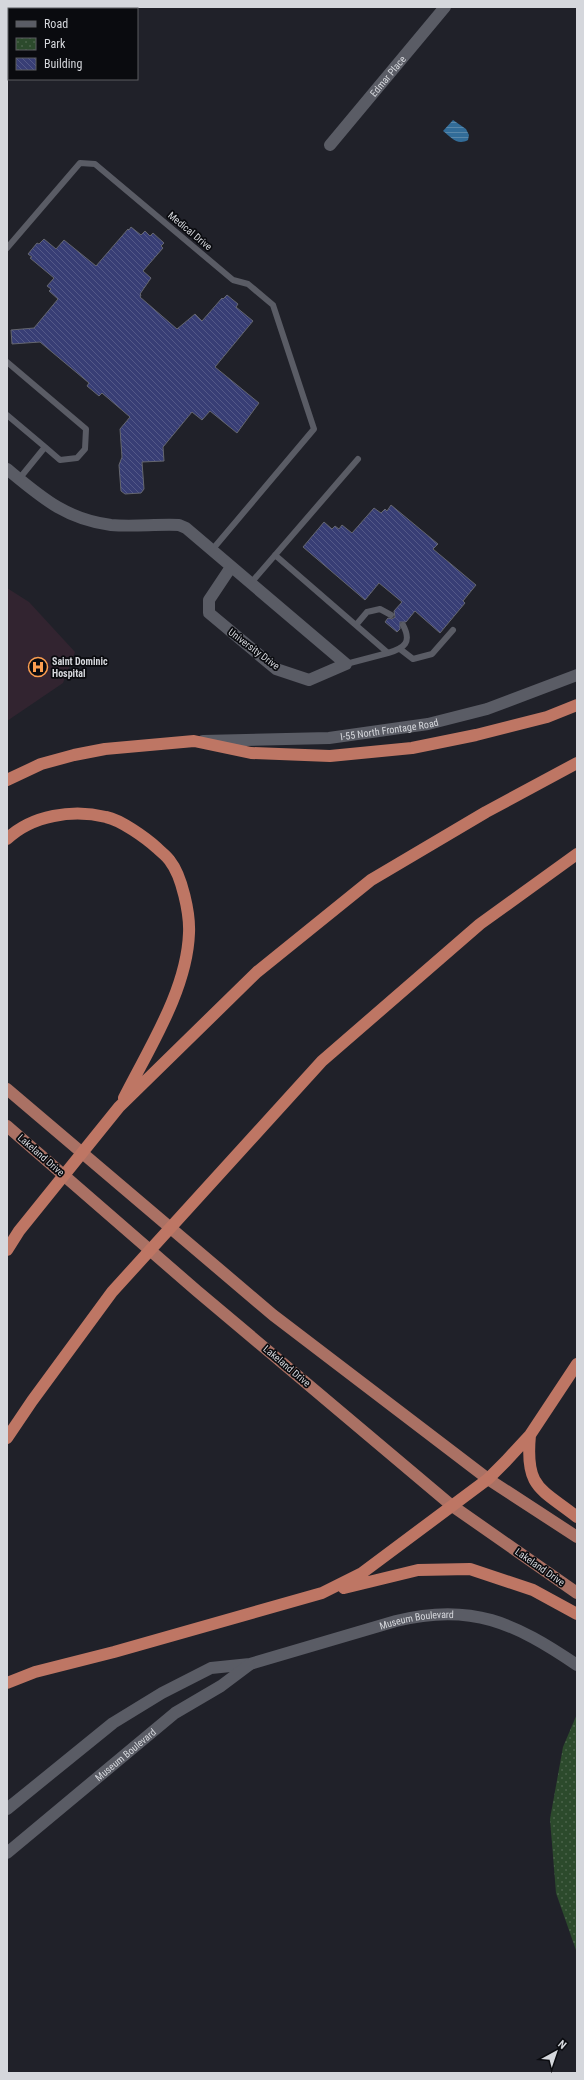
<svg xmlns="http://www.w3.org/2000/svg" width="584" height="2080" viewBox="0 0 584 2080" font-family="'Roboto Condensed',sans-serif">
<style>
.medical{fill:#322430}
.park{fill:url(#park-dots)}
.water{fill:url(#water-rules)}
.building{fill:url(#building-back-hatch);stroke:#64666f}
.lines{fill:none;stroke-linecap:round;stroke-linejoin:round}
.service{stroke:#5a5c65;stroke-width:6}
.minor{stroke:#5a5c65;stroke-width:12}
.tertiary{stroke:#5a5c65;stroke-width:12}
.trunk{stroke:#aa7164;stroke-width:12}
.motorway{stroke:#be7664;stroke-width:12}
.labels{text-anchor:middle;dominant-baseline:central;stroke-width:3.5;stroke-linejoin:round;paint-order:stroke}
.street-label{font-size:10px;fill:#d5d7dc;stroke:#0a0b0f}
.poi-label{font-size:10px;font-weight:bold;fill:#d5d7dc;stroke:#0a0b0f;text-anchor:start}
</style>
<defs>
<pattern id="park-dots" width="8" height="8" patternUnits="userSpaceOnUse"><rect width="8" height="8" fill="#2c4a2c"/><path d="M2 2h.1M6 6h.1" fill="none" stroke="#4a634a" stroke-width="1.8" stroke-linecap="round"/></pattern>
<pattern id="water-rules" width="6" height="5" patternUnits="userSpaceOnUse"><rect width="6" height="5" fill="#326c98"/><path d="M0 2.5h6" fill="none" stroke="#5887aa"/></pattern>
<pattern id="building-back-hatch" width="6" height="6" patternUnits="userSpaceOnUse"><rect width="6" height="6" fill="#383e75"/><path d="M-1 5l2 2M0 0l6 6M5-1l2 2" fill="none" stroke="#545988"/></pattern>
</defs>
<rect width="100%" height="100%" fill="#202129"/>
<path class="medical" d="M7,588L29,602L75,652L63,683L7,721Z"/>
<path class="park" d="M577,1714V1953L556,1893L550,1819L563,1747Z"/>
<path class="water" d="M453,120L466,129L469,135L468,140C457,146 451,137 443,131Z"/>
<path class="building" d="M131,227L141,235L145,231L150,236L153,233L164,243L161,246L163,248L143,271L151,278L140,294L141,295L140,297L177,329L195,314L202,321L222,298L223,299L227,295L238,304L236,307L253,321L215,367L259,403L237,433L210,411L202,420L192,412L163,447L164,461L142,462L144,489L141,493L125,494L121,491L119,465L122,457L120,429L130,417L102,393L99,396L87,386L89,383L40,342L12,344L11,330L34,328L58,299L49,291L51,289L47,286L54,278L30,258L32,257L28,254L37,243L39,244L44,239L56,249L64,240L96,266L128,229L129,230Z
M391,505L438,544L433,549L476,585L463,601L465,603L440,633L415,611L406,622H400V629L397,632L385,622L388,618L392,619L395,617L394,611L402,602L379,583L365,600L303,547L324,522L332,529L335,526L339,529L342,525L352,533L374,508L381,513L385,509L387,511Z"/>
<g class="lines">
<path class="service" d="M7,248L80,163L95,164L233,280L248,284L273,305L314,429L212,550
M7,362L86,429L85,449L77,458L60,460L45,447
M7,415L45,447L19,479
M275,555L388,653L346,664
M251,583L358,459
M356,625L367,612L380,609L391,615
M400,649L413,659L432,654L453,630
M388,653C405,648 412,642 403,625"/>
<g class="minor">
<path id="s1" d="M330,145L445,7"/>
<path d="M7,469C41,497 65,519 111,525C133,527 156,524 179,525L186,528L346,664L309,680L276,669L209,613V600L231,567"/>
<path id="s2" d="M7,1809L113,1723L162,1693L211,1668L250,1664L396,1621C471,1602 515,1623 577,1665"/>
<path id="s3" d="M7,1853L175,1713L221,1686L249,1665"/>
</g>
<path class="tertiary" id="s4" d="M203,741L329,738L428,724L487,709L577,675"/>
<path class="trunk" d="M7,1089L273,1315L488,1479L577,1537
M7,1126L197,1291L451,1505L577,1593"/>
<path class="motorway" d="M7,780L41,764L74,755L105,749L194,741L251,753L330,756L412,748L476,735L547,717L577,705
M7,839C32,815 73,809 106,817C121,820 146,838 157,848C161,852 167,856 170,861C182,876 190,914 189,933C187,990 149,1048 124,1098
M7,1250L19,1231L119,1107L257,972L371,880L486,812L577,763
M530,1435C525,1488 540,1488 577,1517
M7,1438L32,1401L112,1292L322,1061L480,924L577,854
M344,1588L418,1570L470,1569L533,1590L577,1614
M7,1683L35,1672L114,1652L322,1593L362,1573L488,1479L506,1461L530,1435L577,1364"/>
</g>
<defs>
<g id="hospital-ring" transform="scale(1)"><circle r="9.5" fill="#0a0b0f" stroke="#fb9e50" stroke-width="1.5"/><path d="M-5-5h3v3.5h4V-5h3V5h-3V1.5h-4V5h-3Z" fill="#fb9e50"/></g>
</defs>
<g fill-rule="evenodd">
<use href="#hospital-ring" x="38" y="667"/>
</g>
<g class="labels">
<g class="street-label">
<text stroke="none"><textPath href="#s1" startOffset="90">Edmar Place</textPath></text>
<text transform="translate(190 231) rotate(40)">Medical Drive</text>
<text transform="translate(254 649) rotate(37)">University Drive</text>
<text stroke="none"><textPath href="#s4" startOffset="187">I-55 North Frontage Road</textPath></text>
<text transform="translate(41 1155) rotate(41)">Lakeland Drive</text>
<text transform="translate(287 1366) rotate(40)">Lakeland Drive</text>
<text transform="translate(540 1567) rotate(35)">Lakeland Drive</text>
<text stroke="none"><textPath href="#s2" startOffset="461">Museum Boulevard</textPath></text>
<text stroke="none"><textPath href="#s3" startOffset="154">Museum Boulevard</textPath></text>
</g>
<g class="poi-label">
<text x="52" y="661">Saint Dominic<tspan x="52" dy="12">Hospital</tspan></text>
</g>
</g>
<rect width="584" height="2080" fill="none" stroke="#d5d7dc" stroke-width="16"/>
<rect x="8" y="8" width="130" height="72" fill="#0a0b0f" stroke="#5b5d61"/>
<rect x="16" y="21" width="20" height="6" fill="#5a5c65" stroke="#5b5d61"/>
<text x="44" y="28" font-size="12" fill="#d5d7dc">Road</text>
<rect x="16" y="38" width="20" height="12" fill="url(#park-dots)" stroke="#5b5d61"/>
<text x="44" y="48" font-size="12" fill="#d5d7dc">Park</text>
<rect x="16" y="58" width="20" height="12" fill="url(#building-back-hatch)" stroke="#5b5d61"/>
<text x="44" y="68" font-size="12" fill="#d5d7dc">Building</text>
<g transform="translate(556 2052) rotate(40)" stroke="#0a0b0f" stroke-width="3" paint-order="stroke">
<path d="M0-3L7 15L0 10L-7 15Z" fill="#d5d7dc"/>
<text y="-6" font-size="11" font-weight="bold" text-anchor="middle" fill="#d5d7dc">N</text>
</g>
</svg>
